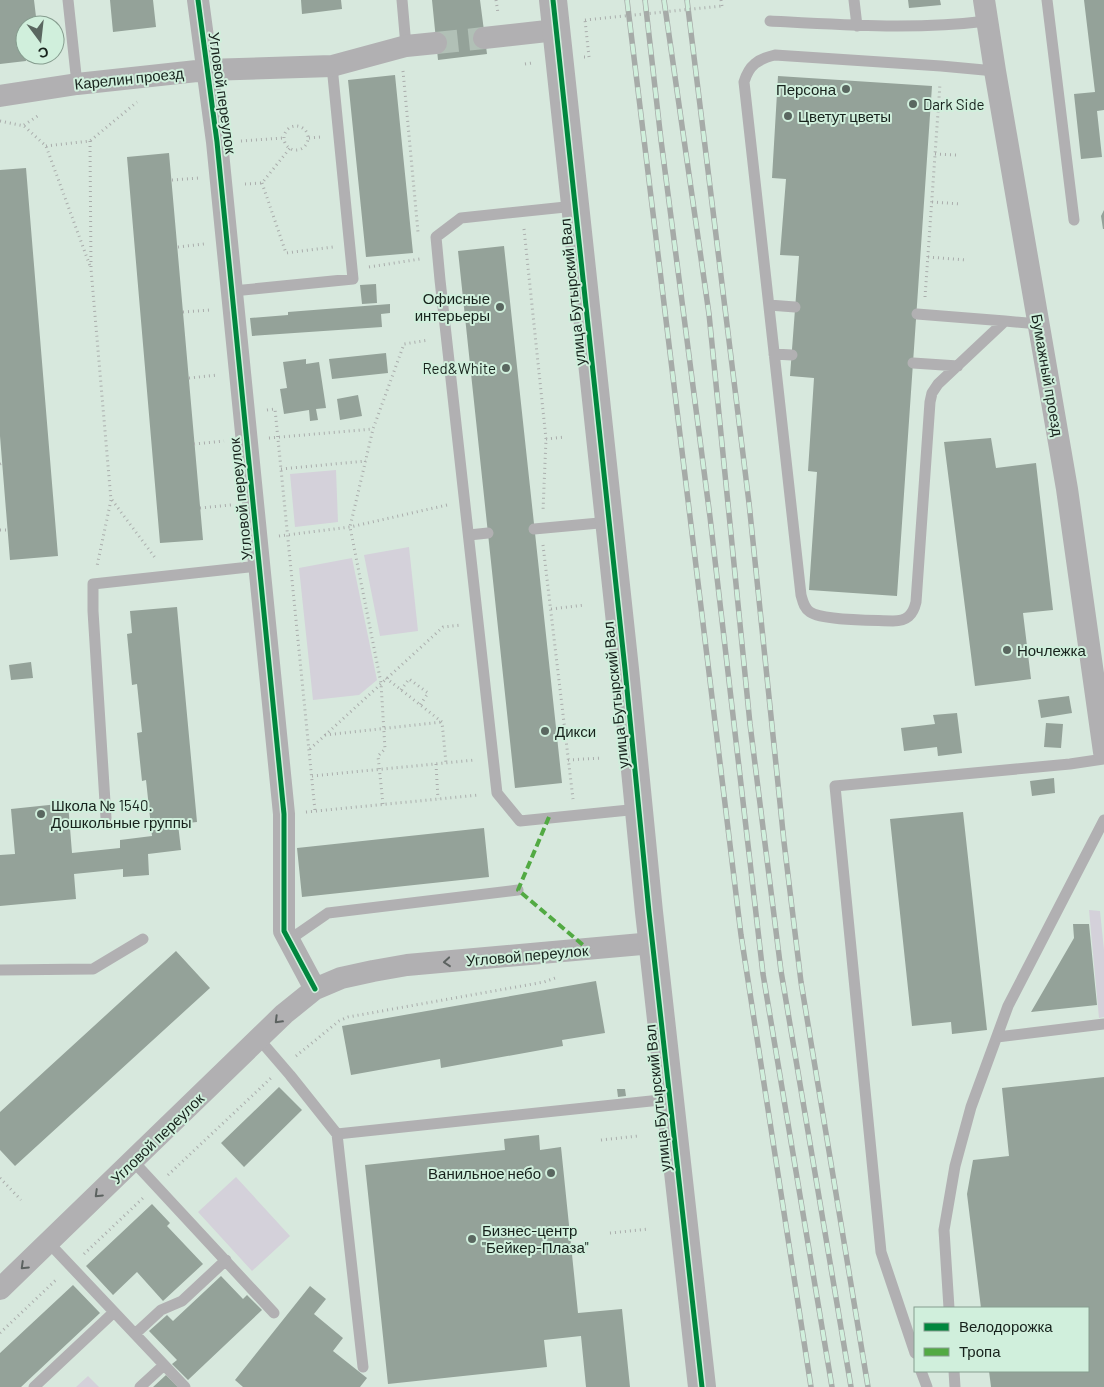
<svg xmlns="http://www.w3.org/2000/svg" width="1104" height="1387" viewBox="0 0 1104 1387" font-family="Barlow,sans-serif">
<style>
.green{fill:#d4d1da}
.building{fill:#94a299}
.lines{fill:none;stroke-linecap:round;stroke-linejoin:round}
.minor-tunnel{stroke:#b1c0b6;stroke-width:22;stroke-dasharray:22 11;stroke-linecap:butt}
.path{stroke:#aaadac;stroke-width:3;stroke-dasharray:1 4;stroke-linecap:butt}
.service{stroke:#b1b0b2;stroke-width:11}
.minor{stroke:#b1b0b2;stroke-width:22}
.tertiary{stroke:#b1b0b2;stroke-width:28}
.rail-casing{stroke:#a6aba8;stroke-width:5.5}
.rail{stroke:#d0efdc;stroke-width:4;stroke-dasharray:11;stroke-linecap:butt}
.path-bridge{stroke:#aaadac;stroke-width:3;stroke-dasharray:1 4;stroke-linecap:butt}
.quiet{stroke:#52aa43;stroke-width:4;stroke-dasharray:8 4;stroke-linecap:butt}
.cycleway-casing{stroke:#d0efdc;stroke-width:8}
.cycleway{stroke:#00873e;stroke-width:5}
.oneway{stroke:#5c6260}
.poi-dot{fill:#5a6760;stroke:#d0efdc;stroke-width:2}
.labels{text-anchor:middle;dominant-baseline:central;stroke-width:4;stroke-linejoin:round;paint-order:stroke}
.street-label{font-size:15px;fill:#17221c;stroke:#d0efdc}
.poi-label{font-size:15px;fill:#17221c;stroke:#d0efdc;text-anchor:start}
</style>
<rect width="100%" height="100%" fill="#d7e8dd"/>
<path class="green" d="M336,470L338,522L295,527L290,474Z
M409,547L418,631L380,636L364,555Z
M352,558L377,680L359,695L313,700L299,568Z
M1089,910L1100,911L1104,950V1017L1099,1018Z
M236,1177L290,1236L252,1271L198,1212Z
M88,1376L99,1387H76Z"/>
<path class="building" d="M0,0H34L37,25H25L24,44L26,61L0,64Z
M110,0H153L156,27L113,32Z
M301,0H341L342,9L302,14Z
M432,0H480L487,54L438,60Z
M908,0H940L941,5L909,8Z
M1084,0H1104V110L1097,111L1102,157L1081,159L1074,94L1095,92Z
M395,75L413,253L366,257L348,80Z
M778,76L932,86L897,596L809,590L817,472L808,471L814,378L790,376L799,256L780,255L786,179L772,178Z
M169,153L203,540L160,543L127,157Z
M26,168L58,556L10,560L0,436V170Z
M1104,210V229H1103L1101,216Z
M504,246L562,783L515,788L458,251Z
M376,284L377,303L362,304L360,285Z
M390,304V313L381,314L382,327L252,336L250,318L288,315V312Z
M386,353L388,373L332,379L329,359Z
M306,359V364L319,362L326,408L316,409L318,420L310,421L309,410L284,414L280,389L287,388L283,362Z
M358,395L362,416L340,420L337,399Z
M991,438L996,468L1036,463L1053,610L1023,613L1031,679L975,686L944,442Z
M177,607L197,822L178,824L181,850L148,854L149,875L123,877V869L74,874L76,899L0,906V855L15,854L11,809L68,803L72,853L120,848V840L152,836L146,780L142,781L137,733L142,732L137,684L132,685L127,634L132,633L130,611Z
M31,662L33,678L11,680L9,665Z
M1069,696L1072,713L1041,718L1038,700Z
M957,713L962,753L938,756L937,747L904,751L901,728L935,724L933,715Z
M1046,723L1063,724L1061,748L1044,747Z
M1054,778L1055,793L1032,796L1030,781Z
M963,812L987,1030L952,1034L951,1022L912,1026L890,819Z
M484,828L489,877L302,897L297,848Z
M1073,924H1089L1097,1005L1031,1012L1074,938Z
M176,951L210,988L15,1166L0,1150V1112Z
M596,981L605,1033L562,1040L563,1046L441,1068L440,1059L351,1075L342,1026Z
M1104,1077V1387H991L989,1371H1088V1308H981L967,1194L973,1160L1009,1156L1002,1088Z
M279,1087L302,1110L244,1167L221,1143Z
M617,1089H625L626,1096L618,1097Z
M539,1135L540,1150L561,1147L578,1313L622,1309L630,1387H586L581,1336L544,1340L547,1367L388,1384L365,1165L505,1150L504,1139Z
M152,1204L170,1223L167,1226L203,1264L163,1301L137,1272L113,1295L86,1266Z
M221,1276L243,1299L247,1295L262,1310L188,1380L172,1364L177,1360L149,1331L167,1315L173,1321Z
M73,1285L100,1313L21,1387H0V1353Z
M310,1286L326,1299L314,1314L343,1338L333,1351L367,1378L360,1387H243L235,1380Z
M166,1375L178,1387H153Z"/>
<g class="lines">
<path class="minor-tunnel" d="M436,43L484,38"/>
<path class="path" d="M496,0L498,13
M721,0L722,6
M584,57H589L585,20
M525,64L532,63
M403,71L418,232
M0,121L24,126L46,146L90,266
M24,125L39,115
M284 138a12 12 0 1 1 24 0a12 12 0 1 1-24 0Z
M309,138L321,137
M90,141L91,269L111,500L97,566
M241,141L283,138
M46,146L90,141L137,102
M935,154L956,155
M172,180L199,178
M262,183L286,253L333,247
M245,184L262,183L290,148
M932,202L961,204
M524,229L546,439L543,511
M178,247L204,244
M928,257L966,260
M369,267L420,259
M925,297L940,84
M183,312L210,310
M189,378L218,375
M267,410L275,409L315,811
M269,438L373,429
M546,439L565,437
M194,444L224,441
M0,464L2,463
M281,469L366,461
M112,500L156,559
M200,508L231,505
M0,530H8
M279,536L350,527L447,505
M543,545L573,799
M551,609L585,605
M386,678L442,722L446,763
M401,690L409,679L428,693L420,705
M325,735L442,722
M310,749L443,627L461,625
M568,760L602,758
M436,764L438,799
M312,776L475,760
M383,804L378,756L385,749L381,683L350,527L373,429L404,344L429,340
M306,812L479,795
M296,1056L339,1021L348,1017L544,982L558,977
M601,1140L638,1136
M168,1175L271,1078
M0,1178L21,1200
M610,1233L649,1229
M84,1254L143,1198
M0,1333L58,1278"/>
<path class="service" d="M68,0L77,84
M402,0L406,46
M854,0L857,26
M1047,0L1074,220
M770,21C843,25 915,30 987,21
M995,71L941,66L775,55C758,59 749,65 744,82L801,595C803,602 804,608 810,612C823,621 876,620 893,621C907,621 913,615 916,602L930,402L932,393L938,384L1005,321L1039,324
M575,206L461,218L436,237L440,280L497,793L520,821L639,809
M233,291L353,279L332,66
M769,305L795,307
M917,314L1005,321
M774,354L792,355
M913,363L958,366
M534,529L610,522
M469,535L488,533
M106,818L93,611V584L259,566
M289,940L328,913L518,890
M0,970L93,969L143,939
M997,1037L1104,1024
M259,1039L290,1075L337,1134
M133,1161L274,1313
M48,1242L185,1387
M949,1308L944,1230L955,1166L971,1107L1008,1006L1104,820
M135,1334L161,1310L182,1301L226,1260
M915,1353L881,1252L835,786L1070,764L1104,759
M363,1367L337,1134L670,1099
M921,1371L927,1387
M954,1371L955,1387
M34,1387L114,1312
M140,1387L164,1365"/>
<path class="minor" d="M198,0L217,142L284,814V931L315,989
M984,0L995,71L1067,489L1104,752
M484,38L556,30
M0,96L77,84L206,70L332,66L406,46L436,43
M0,1289L284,1014L315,989L341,978L373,971L407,965L653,943"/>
<path class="tertiary" d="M553,0L625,669L649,912L702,1387"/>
<g class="rail-casing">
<path id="rail" d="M627,0L741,935L811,1387
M645,0L661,140L710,517L763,974L832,1387
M664,0L709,314L750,724L781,971L851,1387
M687,0L749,503L784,842L801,982L868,1387"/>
</g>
<use href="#rail" class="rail"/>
<path class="path-bridge" d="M585,20L722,6"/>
<path class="quiet" d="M549,817L518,890L589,950"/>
<g class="cycleway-casing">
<path id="cycleway" d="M198,0L217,142L284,814V931L315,989
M553,0L625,669L649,912L702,1387"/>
</g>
<use href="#cycleway" class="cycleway"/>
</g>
<defs><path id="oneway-chevron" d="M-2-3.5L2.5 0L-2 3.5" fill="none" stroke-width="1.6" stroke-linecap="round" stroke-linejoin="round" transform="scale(1.25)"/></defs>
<g class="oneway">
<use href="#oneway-chevron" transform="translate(447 962) rotate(175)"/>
<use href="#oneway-chevron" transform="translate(278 1020) rotate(135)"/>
<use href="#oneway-chevron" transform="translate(98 1194) rotate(136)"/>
<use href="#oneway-chevron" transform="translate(24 1266) rotate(136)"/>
</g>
<g class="poi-dot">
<circle cx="846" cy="89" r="5"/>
<circle cx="913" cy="104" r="5"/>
<circle cx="788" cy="116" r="5"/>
<circle cx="500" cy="307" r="5"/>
<circle cx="506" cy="368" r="5"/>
<circle cx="1007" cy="650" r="5"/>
<circle cx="545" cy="731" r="5"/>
<circle cx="41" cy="814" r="5"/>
<circle cx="551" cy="1173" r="5"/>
<circle cx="472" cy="1239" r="5"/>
</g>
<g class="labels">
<g class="street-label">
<text transform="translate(129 78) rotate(-6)">Карелин проезд</text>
<text transform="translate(223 93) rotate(82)">Угловой переулок</text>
<text transform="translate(572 292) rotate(-96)">улица Бутырский Вал</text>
<text transform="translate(1048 375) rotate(80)">Бумажный проезд</text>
<text transform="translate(240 499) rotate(-96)">Угловой переулок</text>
<text transform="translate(615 695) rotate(-96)">улица Бутырский Вал</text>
<text transform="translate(527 955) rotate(-5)">Угловой переулок</text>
<text transform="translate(657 1098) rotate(-96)">улица Бутырский Вал</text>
<text transform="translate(157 1138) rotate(-44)">Угловой переулок</text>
</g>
<g class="poi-label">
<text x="836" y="89" text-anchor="end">Персона</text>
<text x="923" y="104">Dark Side</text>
<text x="798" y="116">Цветут цветы</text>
<text x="490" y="298" text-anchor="end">Офисные<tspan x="490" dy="17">интерьеры</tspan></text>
<text x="496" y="368" text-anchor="end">Red&amp;White</text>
<text x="1017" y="650">Ночлежка</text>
<text x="555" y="731">Дикси</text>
<text x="51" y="805">Школа № 1540.<tspan x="51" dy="17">Дошкольные группы</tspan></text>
<text x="541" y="1173" text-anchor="end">Ванильное небо</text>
<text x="482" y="1230">Бизнес-центр<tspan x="482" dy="17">"Бейкер-Плаза"</tspan></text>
</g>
</g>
<rect x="914" y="1307" width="175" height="65" fill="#d0efdc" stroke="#869d8f"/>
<rect x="924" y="1323" width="25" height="8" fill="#00873e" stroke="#869d8f"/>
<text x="959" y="1332" font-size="15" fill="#17221c">Велодорожка</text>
<rect x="924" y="1348" width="25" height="8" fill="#52aa43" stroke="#869d8f"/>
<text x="959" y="1357" font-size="15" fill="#17221c">Тропа</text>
<g transform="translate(40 40) rotate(165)"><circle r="24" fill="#d0efdc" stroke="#869d8f"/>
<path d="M0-4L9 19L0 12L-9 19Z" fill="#5a6760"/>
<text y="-8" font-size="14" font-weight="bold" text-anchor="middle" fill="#17221c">С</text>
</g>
</svg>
